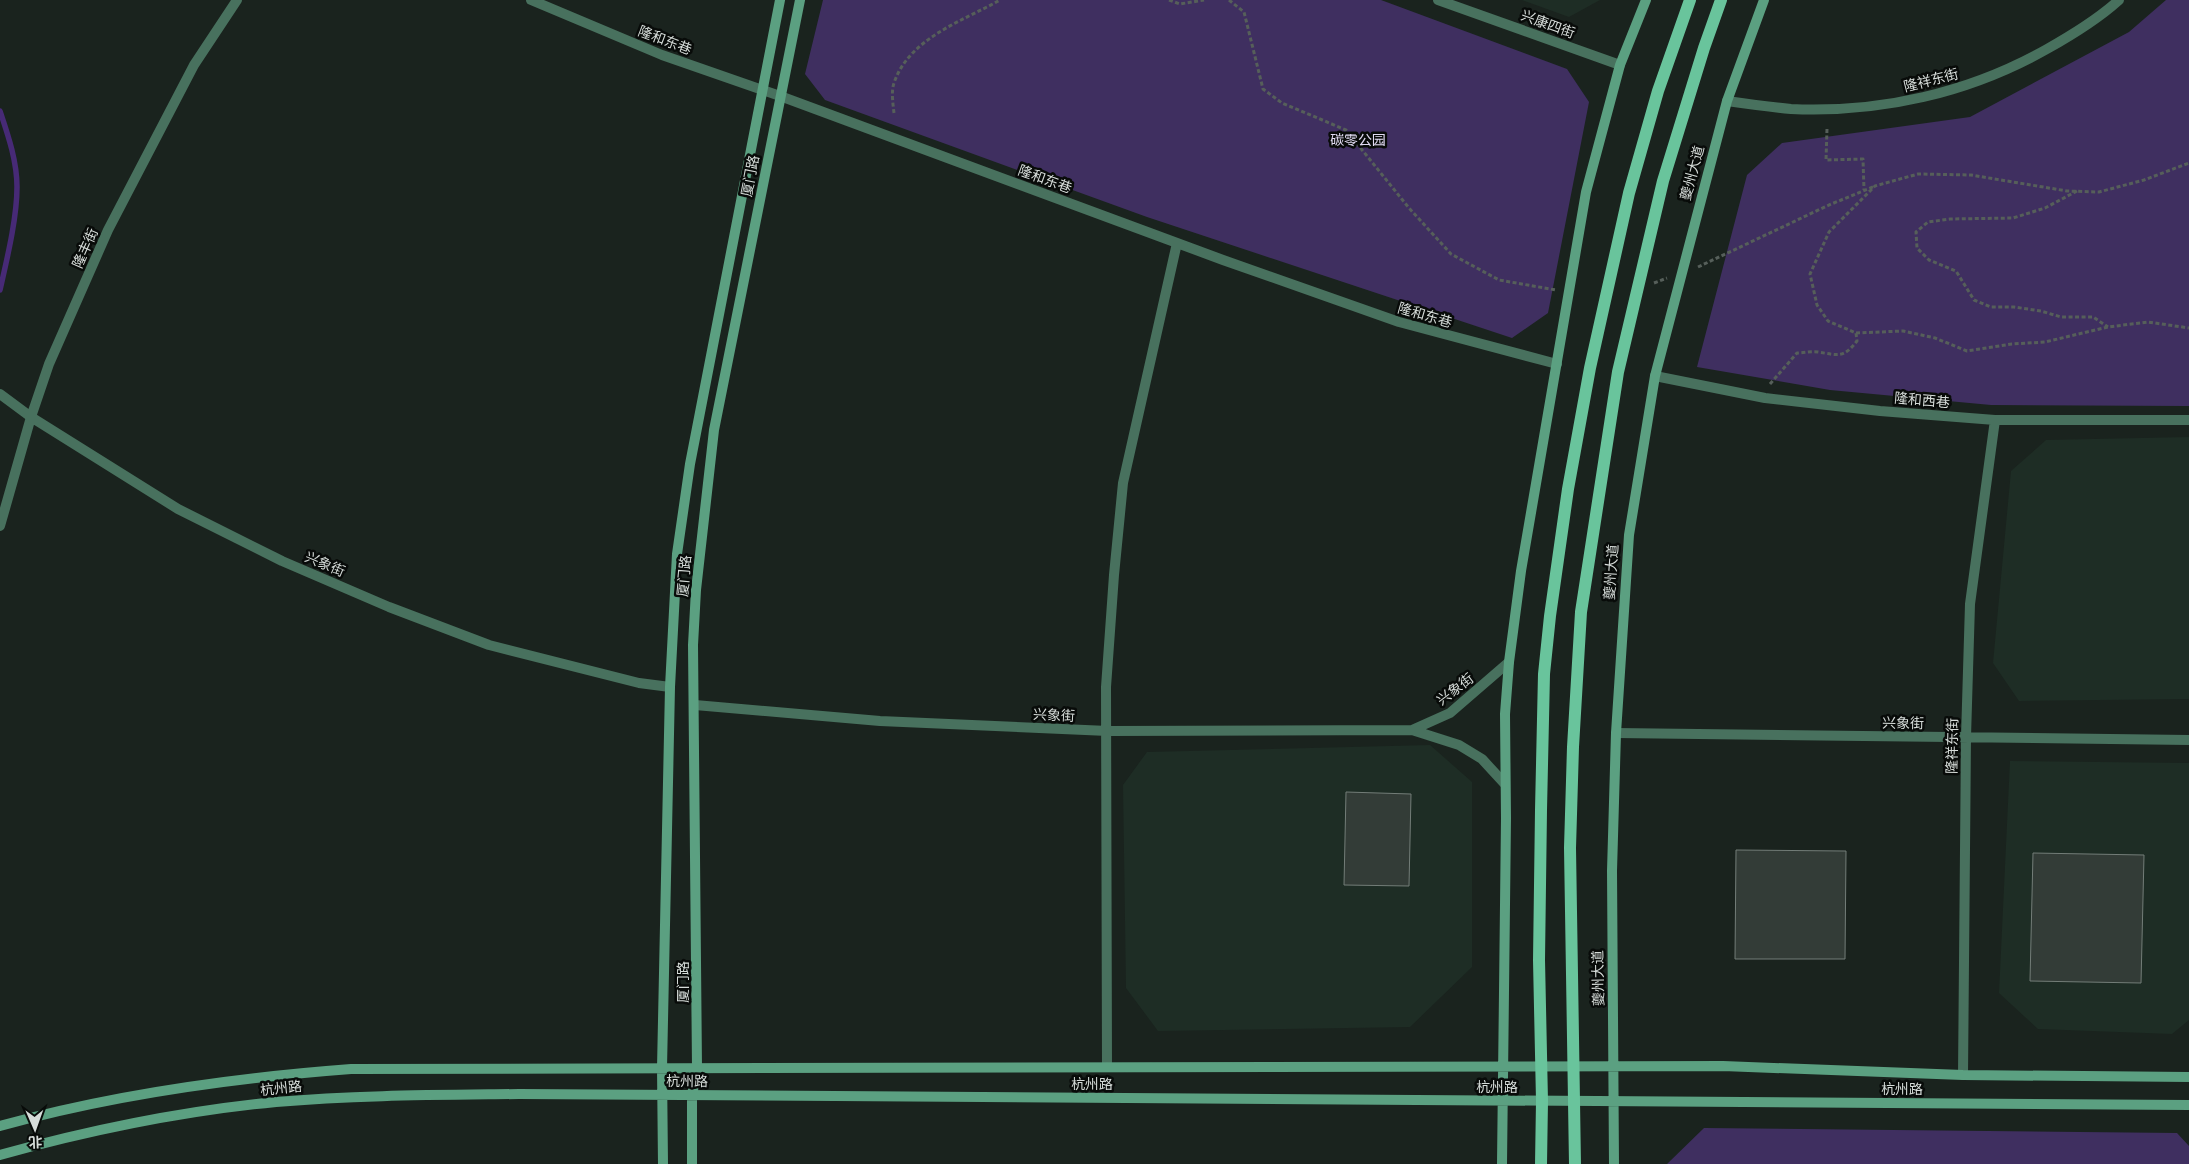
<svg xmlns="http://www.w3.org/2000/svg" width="2189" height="1164" viewBox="0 0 2189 1164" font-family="Ubuntu,'Noto Sans SC',sans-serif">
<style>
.built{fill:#1e2d25}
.green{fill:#3f2f60}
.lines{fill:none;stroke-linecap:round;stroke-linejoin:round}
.stream{stroke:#472a76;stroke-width:5.5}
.building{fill:#333c37;stroke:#737d78}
.path{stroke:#565f5a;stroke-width:3;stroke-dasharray:4 2.5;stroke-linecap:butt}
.street{stroke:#48715e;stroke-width:10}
.secondary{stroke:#5ba081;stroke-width:10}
.primary{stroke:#69c49c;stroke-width:12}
.labels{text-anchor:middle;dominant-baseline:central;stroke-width:5;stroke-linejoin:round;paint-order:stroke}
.street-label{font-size:14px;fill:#d6dcd9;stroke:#080b09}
.park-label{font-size:14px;fill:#e1dbf2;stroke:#080b09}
</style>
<rect width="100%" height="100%" fill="#1a231e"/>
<path class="built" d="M1522,0H1600L1569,17Z
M2189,437V699L2019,701L1993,663L2011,471L2046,440Z
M1430,745L1472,782V967L1410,1027L1158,1031L1126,988L1123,785L1147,752Z
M2010,761L2189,763V1020L2172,1034L2038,1029L1999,993Z"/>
<path class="green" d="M823,0H1381L1567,69L1589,102L1548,313L1512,338L1147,217L825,100L805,74Z
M2166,0H2189V406L1991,405L1830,390L1697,367L1747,175L1782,143L1970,117L2129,32Z
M1704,1128L2177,1133L2189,1146V1164H1667Z"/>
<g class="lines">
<path class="stream" d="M0,111C8,135 17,161 17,187C17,218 7,259 0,290"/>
</g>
<path class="building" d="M1346,792L1411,794L1409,886L1344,885Z
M1736,850L1846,851L1845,959H1735Z
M2033,853L2144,855L2141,983L2030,981Z"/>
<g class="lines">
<path class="path" d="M1169,0L1180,4L1204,0
M1229,0L1244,12L1263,89L1282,103L1346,130L1409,208L1451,254L1499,280L1556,290
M894,113C893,104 891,91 894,83C909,38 963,21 1000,0
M1827,129L1826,160L1863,159L1864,190
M2077,191L2045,208L2013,218L1950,219L1928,222L1916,232L1917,248L1929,260L1956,271L1974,300L1991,307H2014L2041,311L2061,317H2093L2108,327
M1698,267L1829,205L1875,186
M1654,283L1667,278
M1856,333L1903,331L1935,338L1967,351L2012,344L2045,342L2108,327L2148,322L2189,328
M1770,384L1797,353C1804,353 1811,351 1818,352C1838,355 1843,359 1857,341L1856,333L1828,321L1817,305L1810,274L1829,232L1875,186L1918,174L1971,175L2067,191L2099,192L2144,180L2189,163"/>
<path class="street" d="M531,0L662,55L780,96L1223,260L1399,322L1557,364
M1438,0L1620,65
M1727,101C1748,104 1770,107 1791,109C1881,113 1969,93 2047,49C2072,35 2098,19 2119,0
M1655,376L1765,398L1880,411L1995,420H2189
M0,394L31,417L178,509L282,561L389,607L489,645L639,683L670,687
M0,526L31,417L49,364L108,230L194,65L237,0
M695,705L880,721L1108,731L1412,730
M1616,733L2189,740
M1505,784L1482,759L1459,745L1412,730L1450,713L1509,662
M1107,1067L1106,687L1114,575L1123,483L1177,243
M1963,1075L1966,737L1970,604L1995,420"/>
<path class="secondary" d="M0,1126C115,1094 232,1078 351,1069L1723,1066L1963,1075L2189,1077
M0,1155C90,1130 183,1111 276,1102C357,1095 438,1095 519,1094L2189,1105
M663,1164L662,1068L670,687L677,554L690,464L780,0
M692,1164V1095L697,1068L693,645L696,590L714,430L800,0
M1502,1164L1506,818L1505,714L1509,662L1521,571L1586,192L1620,65L1646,0
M1614,1164L1612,871L1616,733L1629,535L1655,376L1727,101L1764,0"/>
<path class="primary" d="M1541,1164L1542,1101L1539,960L1541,810L1544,674L1550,616L1568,489L1590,368L1629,193L1658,91L1690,0
M1575,1164L1570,848L1573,747L1581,612L1618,372L1663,181L1704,48L1721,0"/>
</g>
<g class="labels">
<g class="street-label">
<text transform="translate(1548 24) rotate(20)">兴康四街</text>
<text transform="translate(665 40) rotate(21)">隆和东巷</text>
<text transform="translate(1931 80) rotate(-14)">隆祥东街</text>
<text transform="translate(1692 173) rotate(-75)">夔州大道</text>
<text transform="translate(750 176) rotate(-79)">厦门路</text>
<text transform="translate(1045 179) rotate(20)">隆和东巷</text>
<text transform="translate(85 248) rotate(-66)">隆丰街</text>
<text transform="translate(1425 315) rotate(16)">隆和东巷</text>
<text transform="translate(1922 400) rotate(5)">隆和西巷</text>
<text transform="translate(325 564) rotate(23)">兴象街</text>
<text transform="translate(1611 572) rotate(-86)">夔州大道</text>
<text transform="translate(684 576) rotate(-85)">厦门路</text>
<text transform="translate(1455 689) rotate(-37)">兴象街</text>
<text transform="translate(1054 715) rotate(3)">兴象街</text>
<text transform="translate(1903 723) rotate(1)">兴象街</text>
<text transform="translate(1952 746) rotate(-89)">隆祥东街</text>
<text transform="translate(1598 978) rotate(-91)">夔州大道</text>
<text transform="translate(683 982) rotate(-90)">厦门路</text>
<text transform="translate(687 1081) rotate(1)">杭州路</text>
<text x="1092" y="1084">杭州路</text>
<text x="1497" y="1087">杭州路</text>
<text transform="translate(281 1088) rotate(-6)">杭州路</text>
<text x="1902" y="1089">杭州路</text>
</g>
<g class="park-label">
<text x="1358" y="140">碳零公园</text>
</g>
</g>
<g transform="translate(35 1129) rotate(178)" stroke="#080b09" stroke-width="4" paint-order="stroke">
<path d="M0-4L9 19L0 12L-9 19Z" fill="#d6dcd9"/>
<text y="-8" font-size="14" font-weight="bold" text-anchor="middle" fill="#d6dcd9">北</text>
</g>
</svg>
